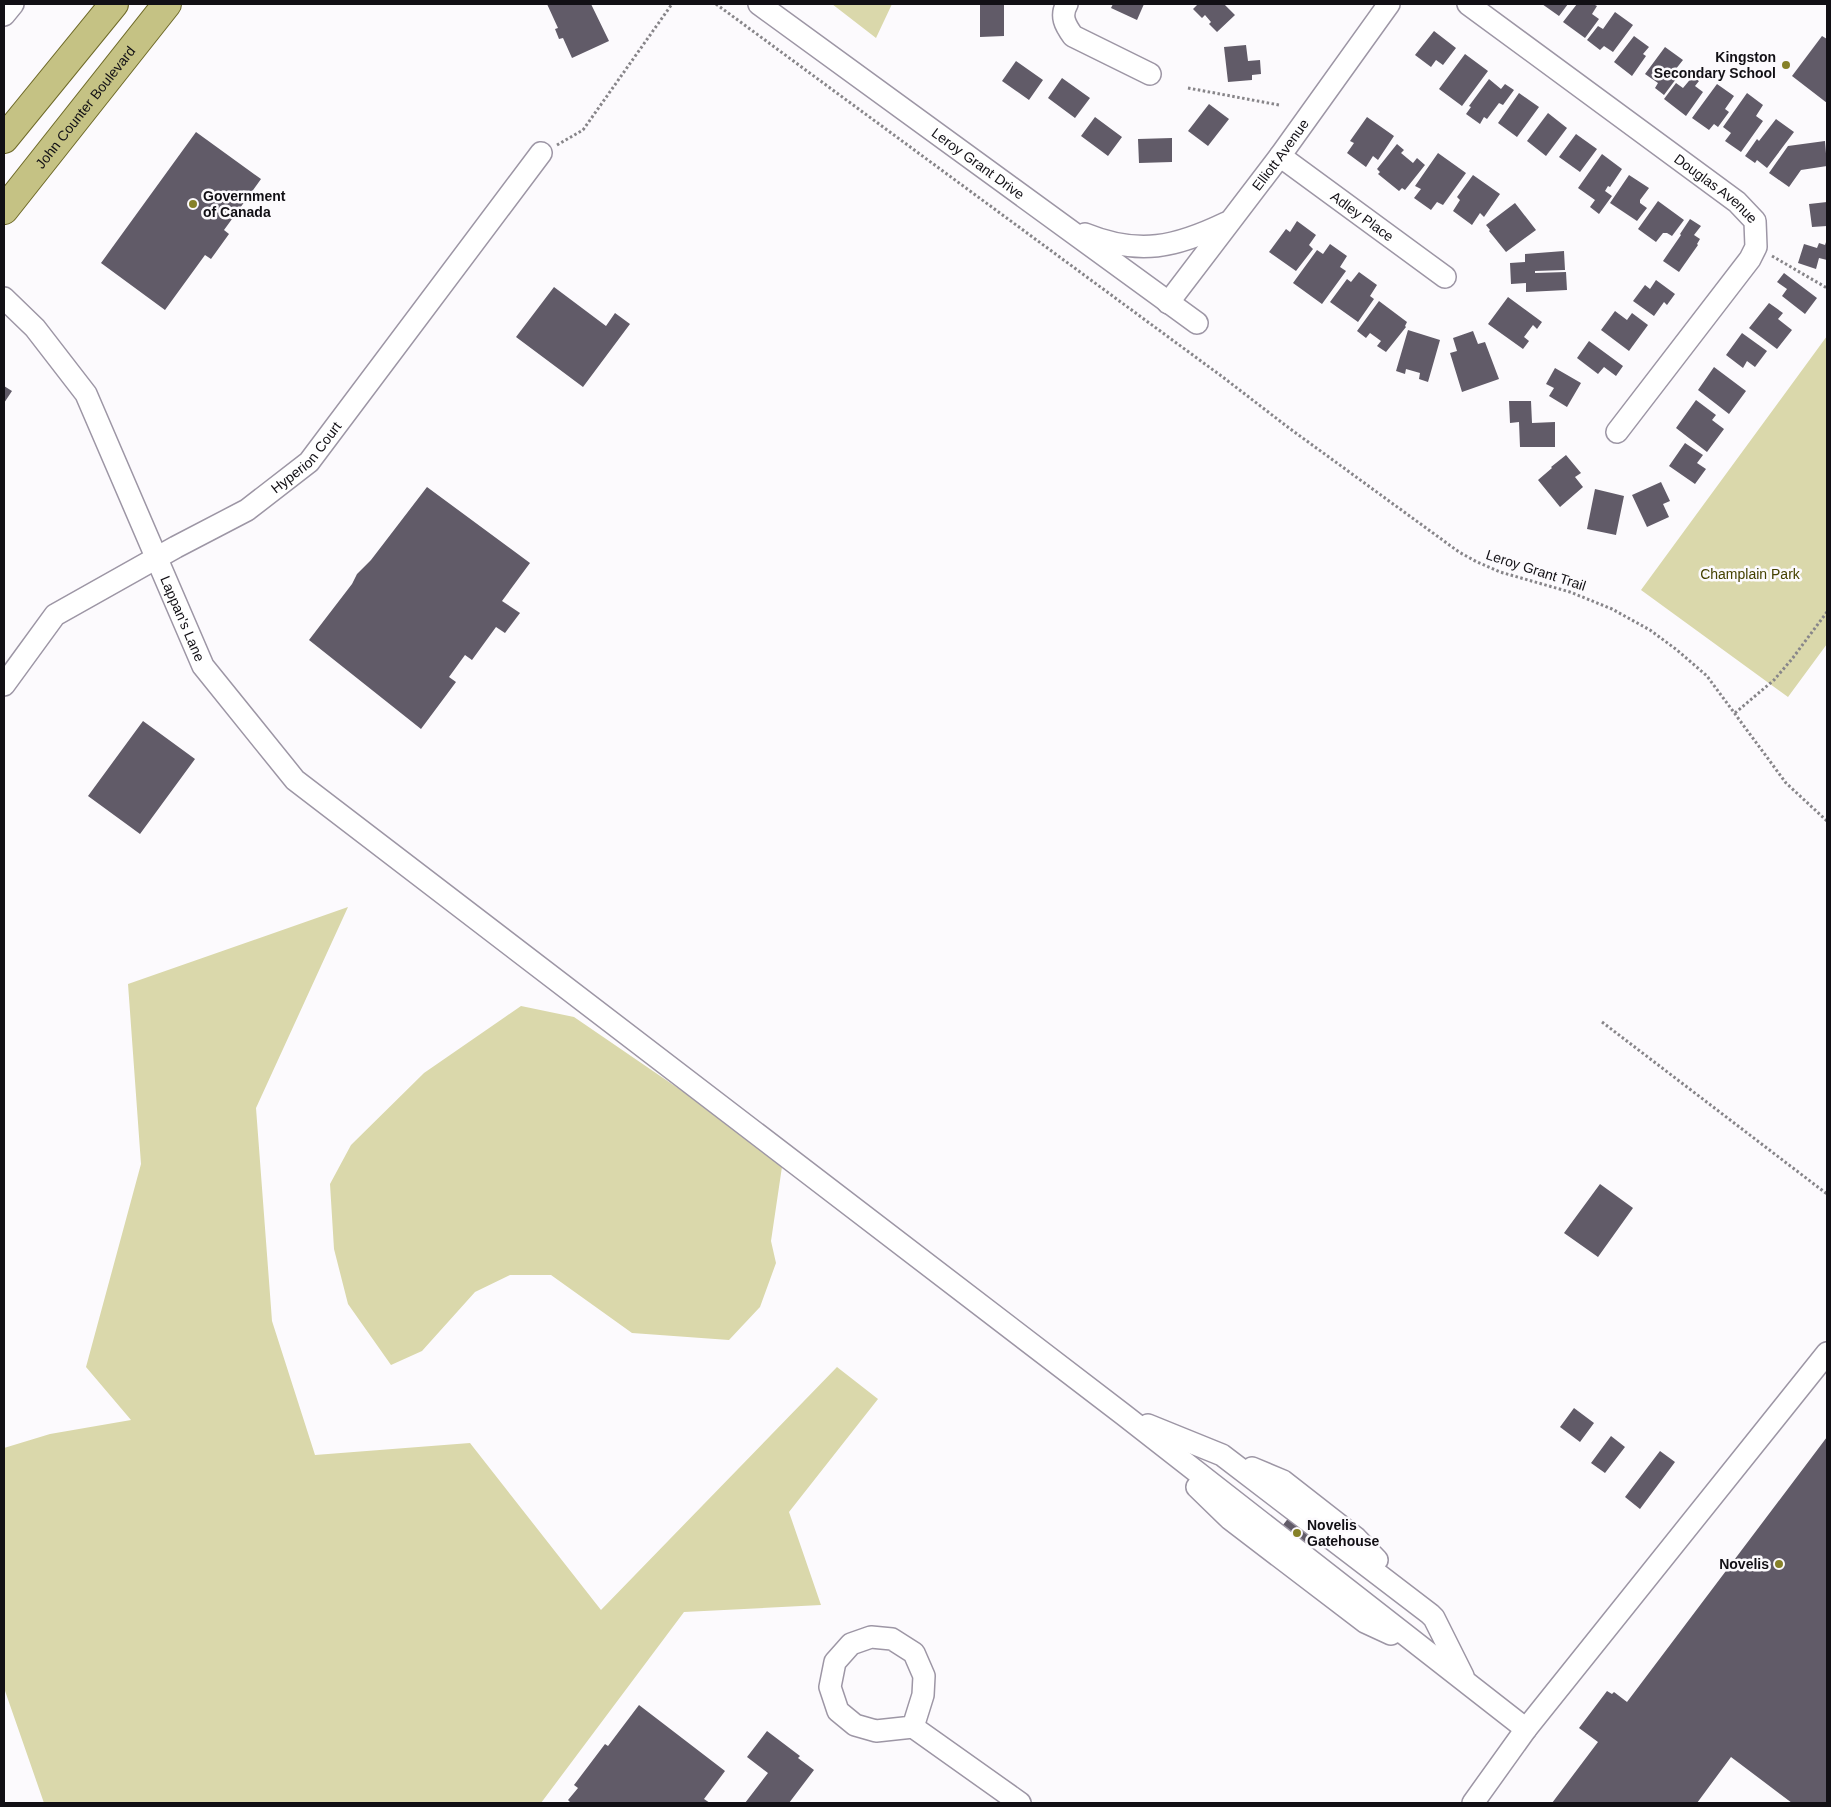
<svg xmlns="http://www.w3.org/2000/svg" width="1831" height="1807" viewBox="0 0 1831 1807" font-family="Helvetica,sans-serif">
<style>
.green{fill:#dad8ab}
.building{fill:#615b68}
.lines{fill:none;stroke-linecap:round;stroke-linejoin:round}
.minor-casing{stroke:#9d96a5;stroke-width:24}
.major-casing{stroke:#6e6928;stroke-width:30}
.path{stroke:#878589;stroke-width:3;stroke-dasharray:2.5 2.5;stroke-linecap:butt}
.minor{stroke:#fff;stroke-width:21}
.major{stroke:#c5c284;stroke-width:28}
.poi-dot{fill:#868128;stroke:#fcfafd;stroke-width:2}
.labels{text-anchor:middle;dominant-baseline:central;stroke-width:5;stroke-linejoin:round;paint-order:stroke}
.poi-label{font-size:14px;font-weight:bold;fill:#121015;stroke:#fcfafd;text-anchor:end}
.street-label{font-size:14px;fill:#121015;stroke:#fcfafd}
.park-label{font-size:14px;fill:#454101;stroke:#fcfafd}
</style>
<rect width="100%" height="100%" fill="#fcfafd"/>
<path class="green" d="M832,4H892L876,38Z
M1827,336V644L1788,697L1641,590Z
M348,907L256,1108L272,1321L315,1455L470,1443L601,1610L837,1367L878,1399L789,1512L821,1605L684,1612L541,1803H44L4,1688V1448L50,1434L131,1420L86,1367L141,1164L128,984Z
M521,1006L574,1017L783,1160L771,1241L776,1263L760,1307L729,1340L632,1333L551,1275H510L475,1292L422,1351L391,1365L348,1304L334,1249L330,1184L351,1145L424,1073Z"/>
<path class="building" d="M547,4H591L609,41L572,58L563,38L559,39L555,29L558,28Z
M980,4H1004V36L980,37Z
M1113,4H1144L1137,20L1111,8Z
M1198,4H1224L1235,15L1217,32L1209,24L1211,22L1205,15L1202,18L1193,9Z
M1542,4H1568L1559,16Z
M1577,4H1593L1597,6L1592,14L1599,19L1585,38L1563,22Z
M1615,12L1633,25L1613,52L1604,46L1600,50L1587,40L1598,26L1603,29Z
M1434,31L1456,48L1443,65L1436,60L1431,67L1415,55Z
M1634,36L1649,47L1643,54L1646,56L1632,76L1614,62Z
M1822,36L1827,39V103L1792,76Z
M1246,45L1248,61L1260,60L1261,74L1252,75V80L1228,82L1224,47Z
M1665,47L1683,60L1671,75L1676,79L1664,95L1655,88L1658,83L1645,74Z
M1465,54L1488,71L1462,106L1439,89Z
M1016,61L1043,80L1029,100L1002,81Z
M1693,76L1699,81L1695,86L1703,92L1686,116L1664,99L1676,83L1683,88Z
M1062,78L1090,98L1075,118L1048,98Z
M1489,79L1501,89L1505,84L1514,90L1503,105L1499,103L1487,119L1484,117L1480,124L1466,114L1471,107L1469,106Z
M1717,84L1734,96L1725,109L1729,112L1718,127L1714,124L1709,130L1692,118Z
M1519,93L1539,107L1517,137L1498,123Z
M1747,93L1763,105L1756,116L1763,121L1741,152L1725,141L1731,133L1723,127Z
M1209,104L1229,119L1208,146L1188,131Z
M1548,113L1567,128L1546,156L1527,141Z
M1095,117L1122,137L1108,156L1081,136Z
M1367,117L1394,136L1378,160L1373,156L1366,167L1347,153L1354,143L1350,141Z
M1776,119L1794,132L1767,168L1757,160L1755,163L1745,156L1757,139L1759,141Z
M196,132L261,179L224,230L229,234L211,259L205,255L165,310L101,263Z
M1576,134L1597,149L1580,172L1559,157Z
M1172,138V162L1139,163L1138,139Z
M1825,141L1827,166L1801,170L1789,187L1769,173L1788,146Z
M1397,144L1404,150L1401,153L1413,163L1417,158L1425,165L1405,190L1402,188L1399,191L1378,174L1380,172L1377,169Z
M1438,153L1466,173L1443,205L1437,202L1431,210L1414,198L1421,189L1415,186Z
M1602,154L1622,169L1610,187L1608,186L1605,191L1612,196L1599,214L1590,207L1595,200L1578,188Z
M1473,175L1500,194L1484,217L1480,213L1472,225L1453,211L1460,200L1457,197Z
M1629,175L1649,188L1640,200V203L1647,208L1637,221L1610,203Z
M1658,201L1684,220L1672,236L1667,233H1663L1656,242L1638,229Z
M1827,202V226L1812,227L1809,204Z
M1515,203L1536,230L1506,252L1489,231L1490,230L1486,225Z
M1690,219L1701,226L1694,235L1700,239L1697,244L1698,245L1679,272L1663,261L1681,235L1680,234Z
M1297,221L1316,235L1309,245L1313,249L1296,271L1269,252L1286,229L1290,232Z
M1827,239V260L1819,258L1816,269L1798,263L1804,244L1817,248L1819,243L1825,245Z
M1330,244L1347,256L1340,267L1346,271L1322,304L1293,283L1317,250L1323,254Z
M1564,251L1565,270L1535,271V273L1566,272L1567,290L1526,292V283L1511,284L1510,263L1525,262V254Z
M1359,272L1377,285L1370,296L1374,299L1358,322L1330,302L1347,279L1351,282Z
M1784,273L1817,298L1805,314L1782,296L1787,289L1777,282Z
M1656,280L1675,294L1667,305L1664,302L1654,316L1633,301L1645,285L1650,289Z
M554,287L606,326L615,313L630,324L583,387L516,337Z
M1508,297L1542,322L1537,329L1533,325L1524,337L1529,341L1523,349L1488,324Z
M1379,301L1407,322L1405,326L1406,327L1386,352L1377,346L1381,341L1370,333L1366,338L1357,331Z
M1769,303L1783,313L1778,319L1792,330L1777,349L1749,328Z
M1615,311L1627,320L1632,313L1648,325L1629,351L1601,330Z
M1408,330L1440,340L1428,382L1419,379L1420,373L1406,369L1405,374L1396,371Z
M1473,331L1478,344L1485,342L1499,379L1462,392L1450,353L1457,351L1453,338Z
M1742,333L1767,351L1755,367L1747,361L1743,368L1726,355Z
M1589,341L1623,366L1616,376L1604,367L1598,374L1577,358Z
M1714,367L1746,391L1729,414L1698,390Z
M1555,368L1581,383L1567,407L1549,396L1554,388L1546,384Z
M4,386L12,391L4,403Z
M1696,400L1716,415L1712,420L1724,429L1707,452L1676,428Z
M1509,401H1531L1532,423L1555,422V447H1520L1519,422L1510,423Z
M1685,443L1703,455L1697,463L1706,469L1695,484L1669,466Z
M1566,455L1581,473L1575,477L1583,487L1560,507L1538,480L1552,468L1551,467Z
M1661,482L1670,501L1663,504L1669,517L1647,527L1632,495Z
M427,487L530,563L502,601L520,613L505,633L496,627L472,660L465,655L449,677L456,682L421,729L309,640L352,584L357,574L371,560Z
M1595,489L1624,496L1616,535L1587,529Z
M143,721L195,759L140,834L88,796Z
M1600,1184L1633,1208L1598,1257L1564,1233Z
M1574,1408L1594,1423L1580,1442L1560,1427Z
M1611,1436L1625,1447L1605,1473L1591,1463Z
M1827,1437V1803H1792L1731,1757L1697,1803H1552L1598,1742L1579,1728L1607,1691L1612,1694L1614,1692L1627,1702Z
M1660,1451L1675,1462L1640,1509L1625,1497Z
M1290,1516L1315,1535L1304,1549L1279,1530Z
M639,1705L725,1771L704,1799L710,1803H571L568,1800L578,1788L574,1785L605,1744L608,1746Z
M767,1731L800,1756L798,1758L814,1770L789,1803H745L768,1773L747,1757Z"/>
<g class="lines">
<g class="minor-casing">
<g id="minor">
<path id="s1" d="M759,4L1197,323"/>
<path d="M1067,4C1060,16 1065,25 1073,36L1150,74"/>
<path id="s2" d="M1468,4L1737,202L1755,221L1756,247L1750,259L1617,432"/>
<path d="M4,15L13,4"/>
<path id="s3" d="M1280,156L1445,277"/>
<path d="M1085,234C1139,256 1176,247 1226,223"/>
<path id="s4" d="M4,298L35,328L86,394L203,666L295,780L1124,1415L1526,1729"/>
<path id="s5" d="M1168,303L1280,156L1389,4"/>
<path id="s6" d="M4,685L55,615L176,547L247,510L309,462L541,153"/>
<path d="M1148,1425L1222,1455L1430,1614L1434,1618L1463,1676"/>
<path d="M1252,1468L1283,1481L1356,1538L1377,1560"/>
<path d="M1197,1487L1230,1519L1365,1622L1391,1634"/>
<path d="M913,1727L923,1695L924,1676L914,1653L892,1639L871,1637L851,1644L835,1662L830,1687L838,1711L855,1725L876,1731L913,1727L1020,1803"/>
<path d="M1473,1803L1526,1729L1827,1353"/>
</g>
</g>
<g class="major-casing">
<g id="major">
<path d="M4,139L114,4"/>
<path id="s7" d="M4,210L167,4"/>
</g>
</g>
<path class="path" d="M716,4L1224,378L1289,428L1459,552L1477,562L1500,572L1570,592L1612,609L1650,630L1677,650L1707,676L1786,783L1827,821
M1188,88L1279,105
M557,145L583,130L672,4
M1772,256L1827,288
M1735,713L1774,680L1792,659L1827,612
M1602,1022L1827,1194"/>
<use href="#minor" class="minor"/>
<use href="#major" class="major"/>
</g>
<g class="poi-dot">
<circle cx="1786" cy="65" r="5"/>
<circle cx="193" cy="204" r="5"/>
<circle cx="1297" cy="1533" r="5"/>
<circle cx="1779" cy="1564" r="5"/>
</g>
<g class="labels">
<g class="poi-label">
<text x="1776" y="57">Kingston<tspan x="1776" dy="16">Secondary School</tspan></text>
<text x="203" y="196" text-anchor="start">Government<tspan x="203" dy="16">of Canada</tspan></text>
<text x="1307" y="1525" text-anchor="start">Novelis<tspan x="1307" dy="16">Gatehouse</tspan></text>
<text x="1769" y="1564">Novelis</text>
</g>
<g class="street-label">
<text stroke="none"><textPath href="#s7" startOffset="131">John Counter Boulevard</textPath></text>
<text stroke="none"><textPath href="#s5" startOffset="186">Elliott Avenue</textPath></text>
<text stroke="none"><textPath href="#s1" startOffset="271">Leroy Grant Drive</textPath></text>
<text stroke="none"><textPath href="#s2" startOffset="309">Douglas Avenue</textPath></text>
<text stroke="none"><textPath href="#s3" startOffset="102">Adley Place</textPath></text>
<text stroke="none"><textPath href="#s6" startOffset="385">Hyperion Court</textPath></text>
<text transform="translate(1536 570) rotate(18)">Leroy Grant Trail</text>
<text stroke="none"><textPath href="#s4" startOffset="371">Lappan's Lane</textPath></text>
</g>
<g class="park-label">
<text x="1750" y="574">Champlain Park</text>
</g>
</g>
<rect width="1831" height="1807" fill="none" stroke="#121015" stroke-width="10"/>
</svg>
